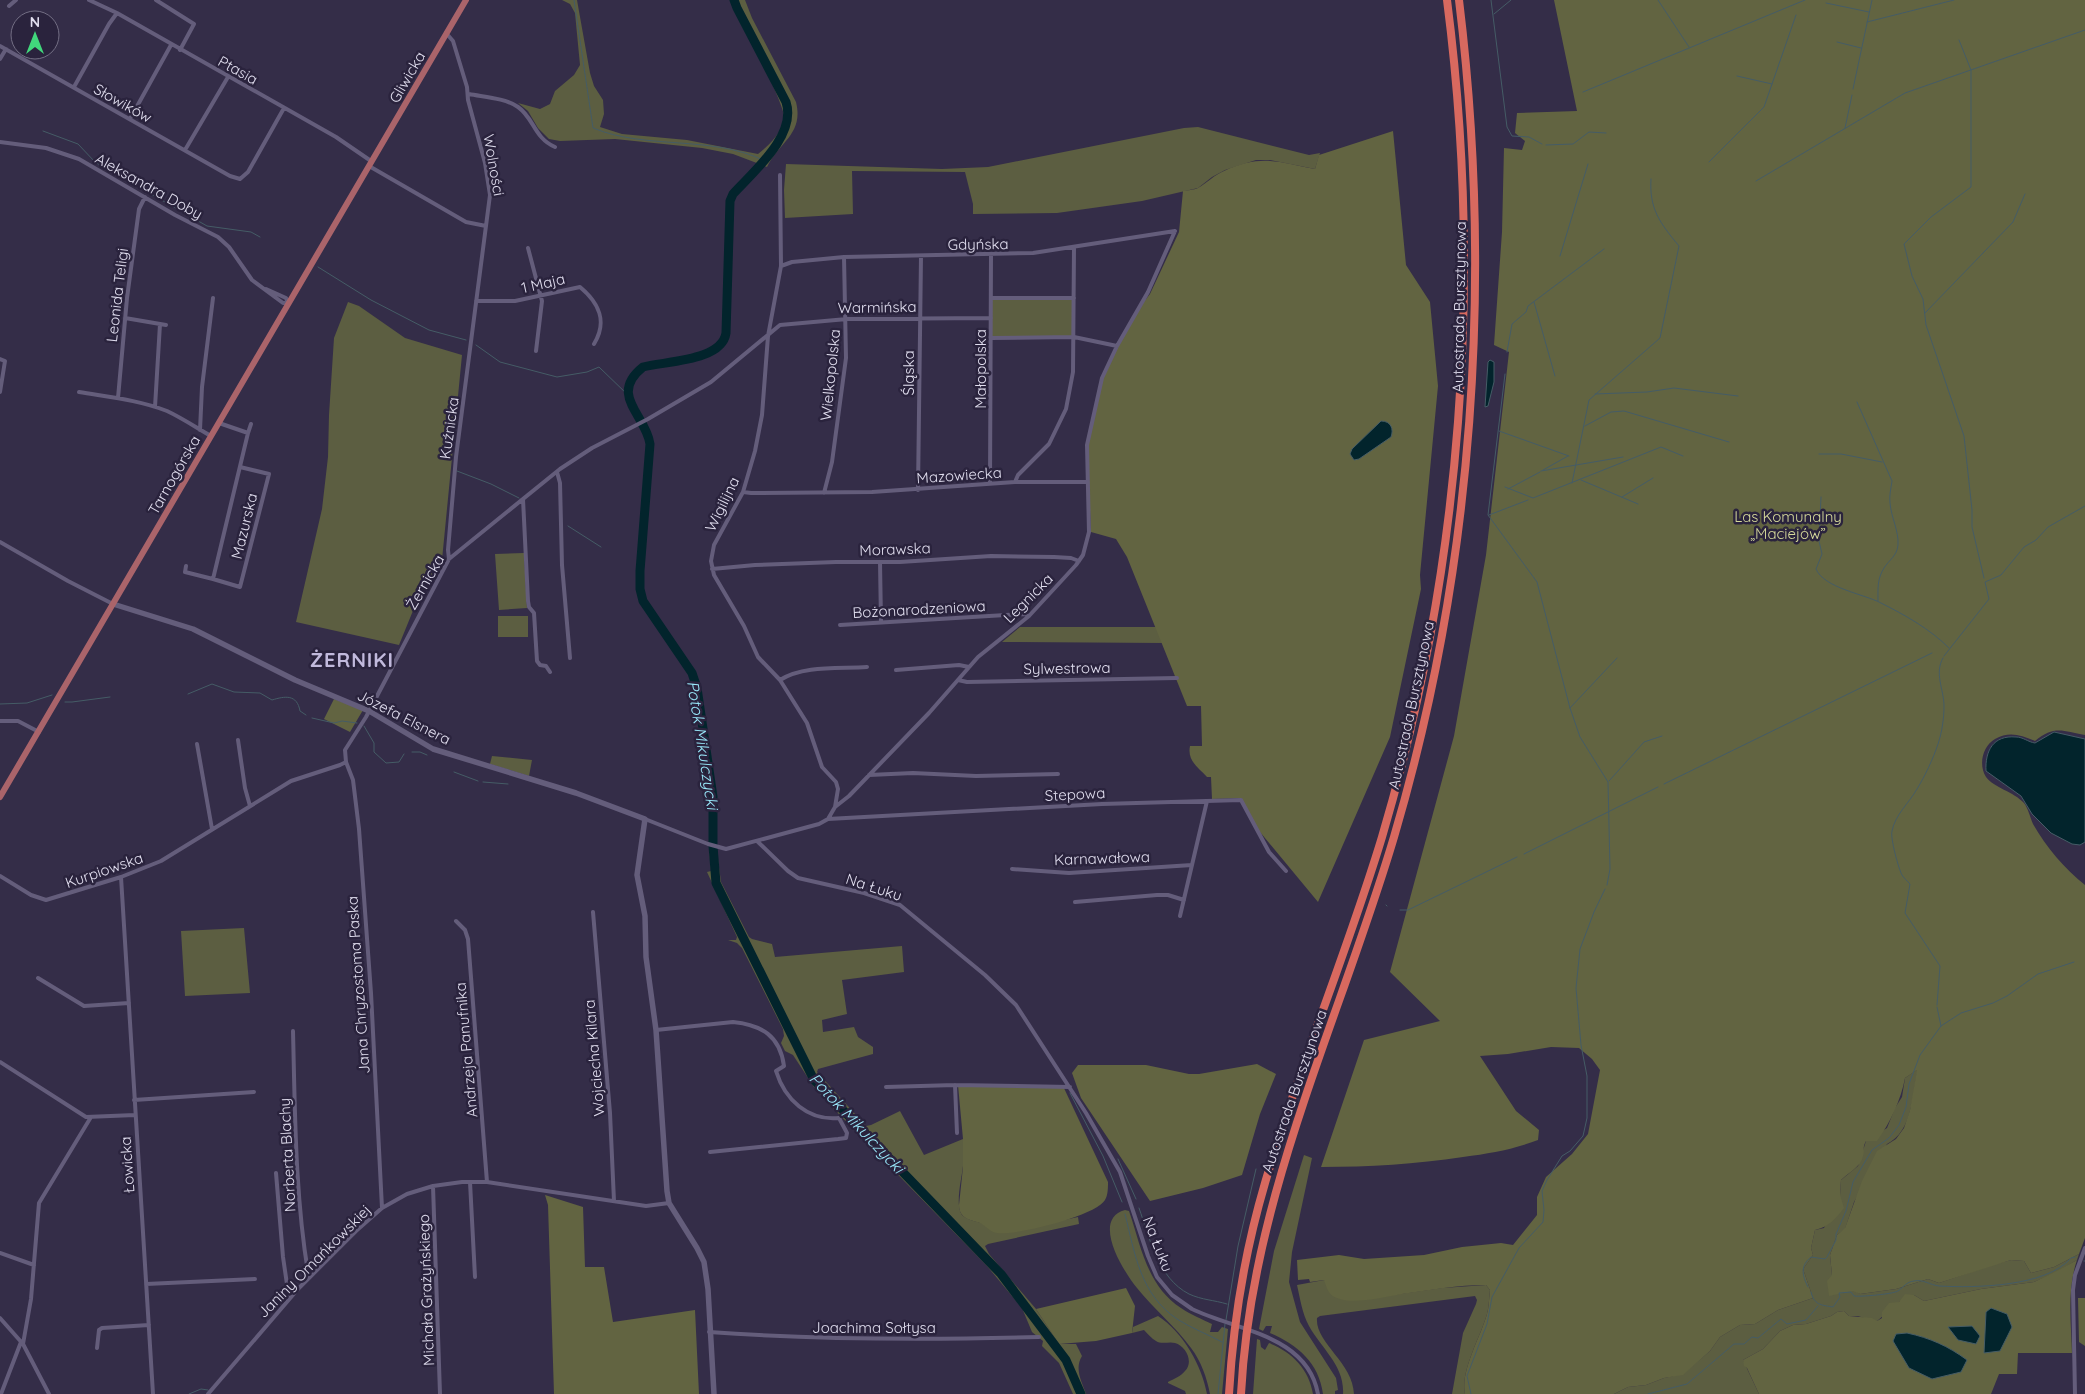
<svg xmlns="http://www.w3.org/2000/svg" width="2085" height="1394" viewBox="0 0 2085 1394" font-family="Quicksand,sans-serif">
<style>
.green{fill:#5c5e41}
.forest{fill:#626441}
.water{fill:#02242c;stroke:#455c66}
.lines{fill:none;stroke-linecap:round;stroke-linejoin:round}
.stream{stroke:#455c66;stroke-width:1}
.river{stroke:#02242c;stroke-width:9}
.street{stroke:#645d7b;stroke-width:4}
.secondary{stroke:#645d7b;stroke-width:5.5}
.primary{stroke:#aa646a;stroke-width:6}
.highway{stroke:#d8695f;stroke-width:8}
.labels{text-anchor:middle;dominant-baseline:central;stroke-width:5;stroke-linejoin:round;paint-order:stroke}
.street-label{font-size:15px;fill:#e1deef;stroke:#2a233d}
.park-label{font-size:15px;fill:#d5d99a;stroke:#2a233d}
.water-label{font-size:16px;font-style:italic;fill:#98e7f9;stroke:#2a233d}
.district-label{font-size:20px;font-weight:bold;letter-spacing:1px;fill:#c1b9dc;stroke:#2a233d}
</style>
<rect width="100%" height="100%" fill="#342d48"/>
<path class="green" d="M562,0H577L590,73L594,86L603,100L604,114L600,127L622,134L687,140L758,154C770,145 779,134 786,121C779,96 767,72 755,49C746,33 736,18 731,0H745L752,18L796,102C804,134 779,142 767,167L733,154L702,148L615,139L560,141L549,139L538,128L528,111L518,103L540,109L550,104L555,91L574,75L580,65L575,13L570,4Z
M1198,127L1309,155L1320,153L1315,169L1270,160H1256L1225,170L1212,177L1198,188L1142,201L1057,213L973,214V204L965,172L852,171L853,214L785,218L784,190L786,164L942,169L988,167L1184,128Z
M991,298H1074V337L991,338Z
M348,302L359,306L405,338L462,355L442,560L419,596L399,645L296,622L322,509L328,457L329,415L334,338Z
M524,553L527,608L499,610L495,554Z
M498,616H528V637H498Z
M1020,627H1156L1163,643L1002,642Z
M492,756L532,760L529,776L490,764Z
M709,849L717,852L721,882L749,937L752,939L772,944L775,957L902,946L904,972L842,980L847,1014L822,1020L823,1032L854,1027L858,1037L873,1047V1054L818,1069L817,1072L866,1126L871,1125L900,1111L924,1155L963,1139C963,1148 963,1157 963,1166C962,1177 954,1208 963,1216C968,1220 975,1221 981,1223C995,1230 991,1234 1009,1232L1078,1217L1079,1224L988,1244L985,1246L989,1254L1036,1309L1059,1344H1076L1082,1356C1074,1369 1082,1382 1086,1394H1073L1059,1363L1042,1346L1043,1341L1032,1332L1022,1308L987,1266L831,1106L814,1087L793,1055L785,1051L781,1043L784,1036L783,1029L742,948L737,943L728,940H736L737,937L707,872L711,871Z
M244,928L250,993L185,996L181,931Z
M1918,1069C1912,1094 1913,1131 1887,1144L1854,1202L1845,1229L1837,1235L1830,1255L1832,1275L1860,1294L1896,1289L1928,1279L1939,1283L1992,1265L2011,1260L2024,1261L2031,1273L2054,1267L2079,1254L2077,1260L2055,1273L2034,1282L1981,1289L1924,1301L1914,1295L1899,1302L1876,1322L1858,1316H1849L1844,1311L1837,1312L1831,1316L1806,1324L1793,1325L1780,1331L1763,1349L1743,1360L1759,1394H1614L1628,1387L1646,1385L1664,1378L1683,1374L1710,1351L1720,1337L1740,1325L1755,1324L1778,1310L1813,1298L1803,1269L1813,1255L1811,1248L1815,1230L1824,1228L1840,1195L1841,1180L1858,1166L1866,1141L1887,1128L1895,1108L1902,1097L1905,1078Z
M1304,1155L1312,1158L1292,1252L1289,1282L1300,1322L1336,1378L1338,1390L1335,1391V1394H1323C1319,1363 1298,1345 1270,1333L1272,1326H1266L1263,1331L1259,1329L1274,1251Z
M1125,1210L1129,1211C1141,1246 1147,1286 1181,1308C1191,1315 1202,1319 1212,1324L1210,1332H1218L1222,1327L1228,1329L1222,1394H1210C1207,1378 1201,1361 1191,1348C1175,1326 1154,1309 1137,1288C1123,1271 1091,1219 1125,1210Z
M1324,1280L1357,1300L1442,1288L1486,1285L1490,1290C1489,1298 1489,1307 1487,1314C1481,1336 1460,1371 1465,1394H1452L1463,1333L1476,1304L1477,1300L1475,1296L1320,1316L1317,1318C1315,1343 1353,1362 1354,1394H1343C1345,1366 1321,1348 1309,1326C1302,1313 1300,1298 1297,1285Z
M1158,1316C1183,1332 1202,1366 1207,1394H1186L1185,1391L1168,1383V1382C1174,1379 1181,1376 1185,1371C1194,1362 1186,1346 1175,1343C1169,1341 1162,1345 1156,1341C1152,1339 1148,1334 1144,1330L1132,1333L1133,1327Z
M1257,1339L1260,1340L1261,1347L1265,1350L1269,1343C1292,1352 1309,1369 1313,1394H1253Z"/>
<path class="forest" d="M1554,0H2085V735C2063,731 2054,725 2035,741C2021,735 2009,731 1995,739C1983,746 1978,764 1986,777C1993,787 2014,792 2024,803C2028,808 2030,817 2033,824C2046,847 2065,869 2085,885V1238L2079,1254L2054,1267L2031,1273L2024,1261L2011,1260L1939,1283L1928,1279L1896,1289L1860,1294L1853,1291L1829,1296L1827,1281L1832,1275L1830,1255L1837,1235L1845,1228L1862,1181L1877,1151L1896,1139L1904,1128L1910,1110L1917,1070L1905,1078C1901,1100 1890,1123 1877,1141H1866C1862,1148 1865,1150 1863,1156C1861,1167 1848,1173 1841,1180L1840,1195L1844,1208C1836,1218 1829,1227 1815,1230L1811,1248L1813,1255L1803,1269L1813,1298L1778,1310L1755,1324L1740,1325L1720,1337L1710,1351L1683,1375L1664,1378L1646,1385L1628,1387L1614,1394H1465C1460,1371 1481,1336 1487,1314C1489,1307 1489,1298 1490,1290L1486,1285C1458,1285 1430,1290 1402,1294C1384,1297 1353,1305 1337,1298C1328,1295 1327,1288 1324,1280L1310,1282L1309,1279L1298,1280L1297,1260L1339,1255L1364,1259L1424,1255L1462,1247L1501,1243L1513,1245L1537,1215V1197L1546,1177L1572,1154L1588,1134L1600,1070L1592,1059L1579,1048L1551,1047L1508,1054L1480,1056L1516,1111L1539,1130L1538,1140C1511,1150 1491,1153 1463,1157C1416,1164 1369,1167 1321,1167L1364,1040L1440,1021L1390,972L1454,736L1486,555L1509,352L1494,345L1502,232L1504,148L1522,150L1525,141L1515,133L1517,113L1577,111Z
M1393,131L1406,265L1430,302L1438,386L1420,575L1421,589L1390,737L1318,902L1250,820L1241,798L1212,799L1211,777H1207C1198,767 1187,761 1190,746H1202L1201,706H1187L1127,557L1116,539L1091,532L1087,445L1102,378L1135,313L1150,294L1179,232L1183,191C1187,190 1194,190 1198,188C1207,183 1214,175 1224,171C1261,154 1278,162 1315,169L1319,155Z
M334,699L363,710L350,732L324,719Z
M1257,1064L1276,1074L1260,1114L1242,1175L1203,1188L1150,1201L1081,1098L1072,1073L1078,1065H1146L1189,1074H1199Z
M958,1085L1063,1086L1108,1182C1108,1188 1108,1195 1105,1200C1096,1216 1014,1236 997,1233C990,1232 986,1226 980,1223C975,1221 967,1220 963,1216C960,1213 959,1209 959,1205L963,1167V1139Z
M545,1195L583,1207L585,1267H604L613,1322L695,1310L699,1394H554L548,1205Z
M2077,1260C2067,1289 2071,1322 2072,1353H2018L2017,1374H1999L1991,1394H1759L1747,1368L1744,1366L1743,1360L1763,1349L1780,1331L1793,1325L1806,1324L1831,1316L1837,1312L1844,1311L1849,1316L1872,1318L1877,1321L1882,1318V1312L1889,1303L1899,1302L1905,1294L1914,1295L1924,1301L1981,1289L2034,1282L2055,1272Z
M1126,1288L1135,1306L1132,1333L1096,1341L1059,1344L1036,1309Z
M2078,1298H2085V1346L2079,1342Z"/>
<path class="water" d="M1490,360L1494,362V382L1488,406L1485,407L1488,362Z
M1381,421C1391,421 1394,429 1391,437L1359,459L1354,460L1350,454L1352,449Z
M2054,732L2085,739V842L2080,845L2072,844L2051,833L2032,814L2021,796L1986,771C1985,751 1993,735 2016,737C2023,737 2028,742 2035,743Z
M1991,1308L2007,1314L2012,1327L2000,1351L1984,1353L1986,1312Z
M1972,1326L1980,1336L1976,1344L1958,1340L1948,1327Z
M1907,1333C1930,1338 1948,1346 1967,1360L1961,1372L1932,1379L1909,1368L1893,1341L1896,1334Z"/>
<g class="lines">
<path class="stream" d="M574,0L593,128C647,150 710,135 763,160
M1491,0L1507,127L1512,136L1529,137L1542,144
M1658,0L1689,47
M1826,3L1869,12
M1494,14L1511,0
M1867,22L1954,0
M1959,40L1971,70V187L1931,217L1904,244L1912,276L1923,299L1926,325L1964,436L1972,510V527L1984,578
M1837,42L1861,48
M1737,76L1772,84
M1853,89L1872,0
M1583,92L1805,0
M1845,128L1852,95
M43,131L78,144L95,162L207,226L251,232L260,237
M1546,145L1573,144L1589,132L1606,133
M1709,162L1764,107L1796,15
M1756,181L1905,93L2085,30
M1560,256L1588,164
M318,267L371,300L429,330L466,340
M1534,302L1555,376
M1925,313L2013,222L2025,194
M476,345L500,362L557,377L587,372L599,367L629,396
M1507,352L1512,324L1526,312L1528,306L1604,249
M1505,374L1488,515L1537,582L1570,708L1580,737L1608,782L1610,869L1607,885
M1595,394L1647,392L1674,388L1738,396
M1857,402L1892,481C1891,488 1889,496 1890,503C1891,517 1899,531 1898,545C1897,556 1889,560 1884,568C1877,579 1878,589 1878,601
M1585,426L1611,412L1624,411L1729,442
M1499,431L1569,456
M1819,454H1841L1882,462
M1543,470L1568,456
M457,471L491,484L519,498
M1541,471L1623,457
M1581,480L1638,504
M1572,483L1589,400L1660,338L1679,246C1660,223 1649,209 1651,179
M1505,487L1533,498L1661,447L1683,456
M1508,489L1540,472
M1622,497L1653,478
M1821,497L1819,541L1822,554L1816,569C1824,588 1864,594 1881,603C1905,615 1930,629 1949,648
M1489,515L1528,500
M568,526L601,547
M1944,656L1989,599L1985,582L2001,575L2024,547L2036,540L2048,527L2085,506
M188,694L212,684L234,692L260,693L272,700C285,696 297,694 300,711L306,715
M65,702H72L110,697
M0,704L27,703L52,695
M1570,708L1617,658
M312,718L334,723L342,721L357,723
M364,726L374,743V752L386,763L399,762L404,754
M412,752H420L427,755
M454,772L478,781
M1609,781L1644,742L1662,736
M483,782L508,784
M1664,784L1932,653
M711,837H713
M1524,854L1658,787
M1386,905L1387,906
M1400,910H1408L1517,857
M1937,1005L1940,966L1905,913L1910,884C1907,881 1904,878 1902,875C1899,870 1890,838 1892,831C1895,815 1909,803 1917,789C1925,776 1933,759 1938,744C1942,732 1944,718 1944,706C1944,690 1934,673 1943,658
M1941,1026L1961,1013L1993,1003L2007,996L2038,974L2074,962
M1070,1093L1103,1156L1122,1202
M1118,1159L1136,1199
M1139,1208C1150,1239 1158,1278 1189,1294C1202,1300 1214,1300 1227,1304
M1125,1214C1135,1254 1140,1294 1177,1319C1191,1328 1207,1334 1222,1342
M2084,1261H2085
M1808,1287C1802,1275 1800,1266 1811,1257L1825,1259L1827,1257L1836,1240V1234L1846,1211L1853,1182L1872,1150L1889,1138L1899,1125L1906,1107L1909,1084L1920,1055L1941,1026L1937,1007
M1811,1292C1814,1305 1821,1305 1833,1307L1840,1297L1839,1293L1851,1292L1854,1296C1861,1297 1893,1294 1898,1291C1904,1287 1906,1282 1914,1281C1923,1279 1930,1285 1939,1286C1975,1288 2046,1287 2071,1258L2075,1257
M1226,1320L1238,1246L1256,1169
M189,1394L201,1389L208,1390
M1218,1394L1225,1324
M1471,1394L1467,1376L1487,1324L1492,1297L1519,1248L1543,1222L1544,1210L1542,1191L1547,1180L1562,1156L1570,1151L1583,1136L1587,1118V1076L1581,1045L1576,988L1580,949L1594,912L1605,889
M1648,1394L1687,1384L1734,1344H1744L1752,1337L1758,1338L1781,1319L1787,1324L1806,1320L1818,1306"/>
<path class="river" d="M734,0L737,8L786,102C797,135 754,171 733,194L730,201L726,333C722,361 666,361 643,367C608,395 646,415 650,444L640,571V589L643,601L692,673L697,688L713,797V846L716,883L814,1080L1001,1274L1066,1360L1081,1394"/>
<path class="street" d="M89,0L117,13L336,137L371,161
M156,0L194,24L180,50
M9,6L16,0
M446,33L453,41L467,87L468,100L485,163L490,195L456,457L448,550L449,559
M0,46L230,176L240,179L248,172L284,108
M0,59L6,49
M74,87L109,24L117,13
M469,94C484,97 505,98 518,107C534,118 534,138 555,147
M130,119L171,45
M0,142L46,148L79,159L175,215L218,237L229,247L252,280L283,303H288
M185,150L228,77
M369,166L466,222L486,226
M780,175L781,266L768,336L762,415L755,451L743,492L714,545L711,561L714,575L744,626L758,657L780,680L807,723L822,767L836,782L838,789L835,807
M528,248L542,301L536,351
M781,266L792,262L844,257L1033,253L1175,231
M266,289L286,298L288,303
M991,298H1074
M476,301H515L580,287C599,303 608,321 594,344
M125,318L166,325
M991,338L1074,337L1117,346
M0,359L5,361L0,392
M79,392C108,397 139,400 167,411C182,418 197,428 211,436
M118,398L127,298L139,209L145,197
M155,407L160,324
M219,423L248,433L213,579L240,587L269,474L240,467
M200,430L202,387L213,298
M248,433L251,424
M557,472L560,483L562,565L570,658
M1015,482H1088
M990,484L991,255
M918,490L921,256
M743,492L751,493L872,492L1015,482L1018,475L1049,444L1066,409L1073,372L1074,248
M824,493L832,462L846,358L844,257
M523,499L528,601L529,607L534,613L537,661L540,665L546,666L550,672
M0,542L68,581L113,604
M880,562L881,622
M186,566L185,572L213,579
M712,569L755,565L836,562H900L991,556L1054,557L1071,558L1079,561
M840,625L1024,614L1029,616
M896,670L959,665L969,667
M780,680C804,665 839,669 867,667
M958,680L967,682L1177,678
M0,721H18L39,732
M238,740L245,788L250,806
M197,744L212,829
M869,775L913,773L976,776L1058,774
M645,819L708,844L726,849L819,824L828,819L835,807L849,796L929,713L978,657L1029,616L1076,565L1083,555L1089,532L1087,445L1102,378L1117,346L1148,292L1175,231
M828,819L1102,804L1241,800L1269,852L1286,871
M757,841L788,871L798,878L864,893L900,905L985,975L1016,1005L1086,1113L1120,1172L1148,1256L1157,1277L1172,1295L1192,1309C1238,1331 1307,1335 1318,1394
M1012,869L1069,873L1192,865
M0,876L31,895L46,900L121,877L161,861L291,781L340,765L346,762
M121,877L153,1394
M1075,902L1157,895H1168L1184,900
M593,912L610,1113L614,1201
M1180,916L1207,801
M456,921L465,930L468,939L487,1182
M38,978L84,1006L129,1003
M656,1030L733,1022C762,1025 780,1036 784,1066L776,1071C785,1100 808,1121 839,1118L847,1133L846,1138L838,1139L710,1152
M293,1031C295,1111 295,1199 309,1278
M0,1062L86,1117L135,1115
M955,1085L957,1133
M886,1087L955,1085L1070,1087
M134,1100L254,1092
M276,1173L283,1257L289,1298
M470,1182L475,1277
M433,1186L440,1394
M382,1208L371,993L359,829L353,780L346,762L345,750L366,717L449,559L560,469L592,448L648,419L711,382L780,325L847,319L991,318
M0,1253L34,1265
M146,1284L255,1279
M0,1318L23,1344L49,1394
M709,1332C819,1340 929,1340 1039,1337
M23,1344L31,1299L39,1203L91,1117
M97,1348L99,1330L102,1328L149,1325
M1,1394L21,1342
M208,1394L298,1289L356,1231L382,1208L407,1194L433,1186L462,1182H487L646,1206L669,1203
M2075,1394L2073,1290L2075,1275L2085,1248"/>
<path class="secondary" d="M113,604L193,629L295,680L369,711L433,749L576,793L645,819L637,875L645,916L646,957L656,1030L667,1191L669,1203L697,1248L704,1262L708,1289L714,1394"/>
<path class="primary" d="M0,797L466,0"/>
<path class="highway" d="M1229,1394C1233,1323 1245,1251 1265,1183C1299,1066 1347,953 1382,837C1462,567 1483,279 1447,0
M1241,1394C1251,1198 1339,1022 1394,837C1474,566 1493,279 1459,0"/>
</g>
<g class="labels">
<g class="street-label">
<text transform="translate(238 70) rotate(29)">Ptasia</text>
<text transform="translate(407 77) rotate(-60)">Gliwicka</text>
<text transform="translate(123 103) rotate(29)">Słowików</text>
<text transform="translate(494 165) rotate(80)">Wolności</text>
<text transform="translate(149 186) rotate(29)">Aleksandra Doby</text>
<text transform="translate(978 244) rotate(-1)">Gdyńska</text>
<text transform="translate(543 283) rotate(-13)">1 Maja</text>
<text transform="translate(117 295) rotate(-83)">Leonida Teligi</text>
<text transform="translate(877 307) rotate(-1)">Warmińska</text>
<text transform="translate(1459 307) rotate(-89)">Autostrada Bursztynowa</text>
<text transform="translate(980 369) rotate(-90)">Małopolska</text>
<text transform="translate(908 373) rotate(-90)">Śląska</text>
<text transform="translate(830 375) rotate(-84)">Wielkopolska</text>
<text transform="translate(449 428) rotate(-82)">Kuźnicka</text>
<text transform="translate(174 475) rotate(-60)">Tarnogórska</text>
<text transform="translate(959 475) rotate(-4)">Mazowiecka</text>
<text transform="translate(722 504) rotate(-64)">Wigilijna</text>
<text transform="translate(244 526) rotate(-76)">Mazurska</text>
<text transform="translate(895 549) rotate(-2)">Morawska</text>
<text transform="translate(425 582) rotate(-60)">Żernicka</text>
<text transform="translate(1028 598) rotate(-45)">Legnicka</text>
<text transform="translate(919 609) rotate(-3)">Bożonarodzeniowa</text>
<text transform="translate(1067 668) rotate(-1)">Sylwestrowa</text>
<text transform="translate(1411 705) rotate(-78)">Autostrada Bursztynowa</text>
<text transform="translate(404 717) rotate(27)">Józefa Elsnera</text>
<text transform="translate(1075 794) rotate(-3)">Stepowa</text>
<text transform="translate(1102 858) rotate(-2)">Karnawałowa</text>
<text transform="translate(104 870) rotate(-19)">Kurpiowska</text>
<text transform="translate(874 887) rotate(18)">Na Łuku</text>
<text transform="translate(358 985) rotate(-94)">Jana Chryzostoma Paska</text>
<text transform="translate(466 1050) rotate(-95)">Andrzeja Panufnika</text>
<text transform="translate(594 1058) rotate(-95)">Wojciecha Kilara</text>
<text transform="translate(1294 1091) rotate(-71)">Autostrada Bursztynowa</text>
<text transform="translate(287 1155) rotate(-93)">Norberta Blachy</text>
<text transform="translate(127 1165) rotate(-94)">Łowicka</text>
<text transform="translate(1158 1244) rotate(69)">Na Łuku</text>
<text transform="translate(314 1261) rotate(-45)">Janiny Omańkowskiej</text>
<text transform="translate(426 1290) rotate(-92)">Michała Grażyńskiego</text>
<text x="874" y="1327">Joachima Sołtysa</text>
</g>
<g class="park-label">
<text x="1788" y="516">Las Komunalny<tspan x="1788" dy="17">„Maciejów”</tspan></text>
</g>
<g class="water-label">
<text transform="translate(703 745) rotate(81)">Potok Mikulczycki</text>
<text transform="translate(857 1123) rotate(47)">Potok Mikulczycki</text>
</g>
<g class="district-label">
<text x="352" y="659">ŻERNIKI</text>
</g>
</g>
<g transform="translate(35 35)"><circle r="24" fill="#2a233d" stroke="#736e84"/>
<path d="M0-4L9 19L0 12L-9 19Z" fill="#41d77c"/>
<text y="-8" font-size="14" font-weight="bold" text-anchor="middle" fill="#e1deef">N</text>
</g>
</svg>
